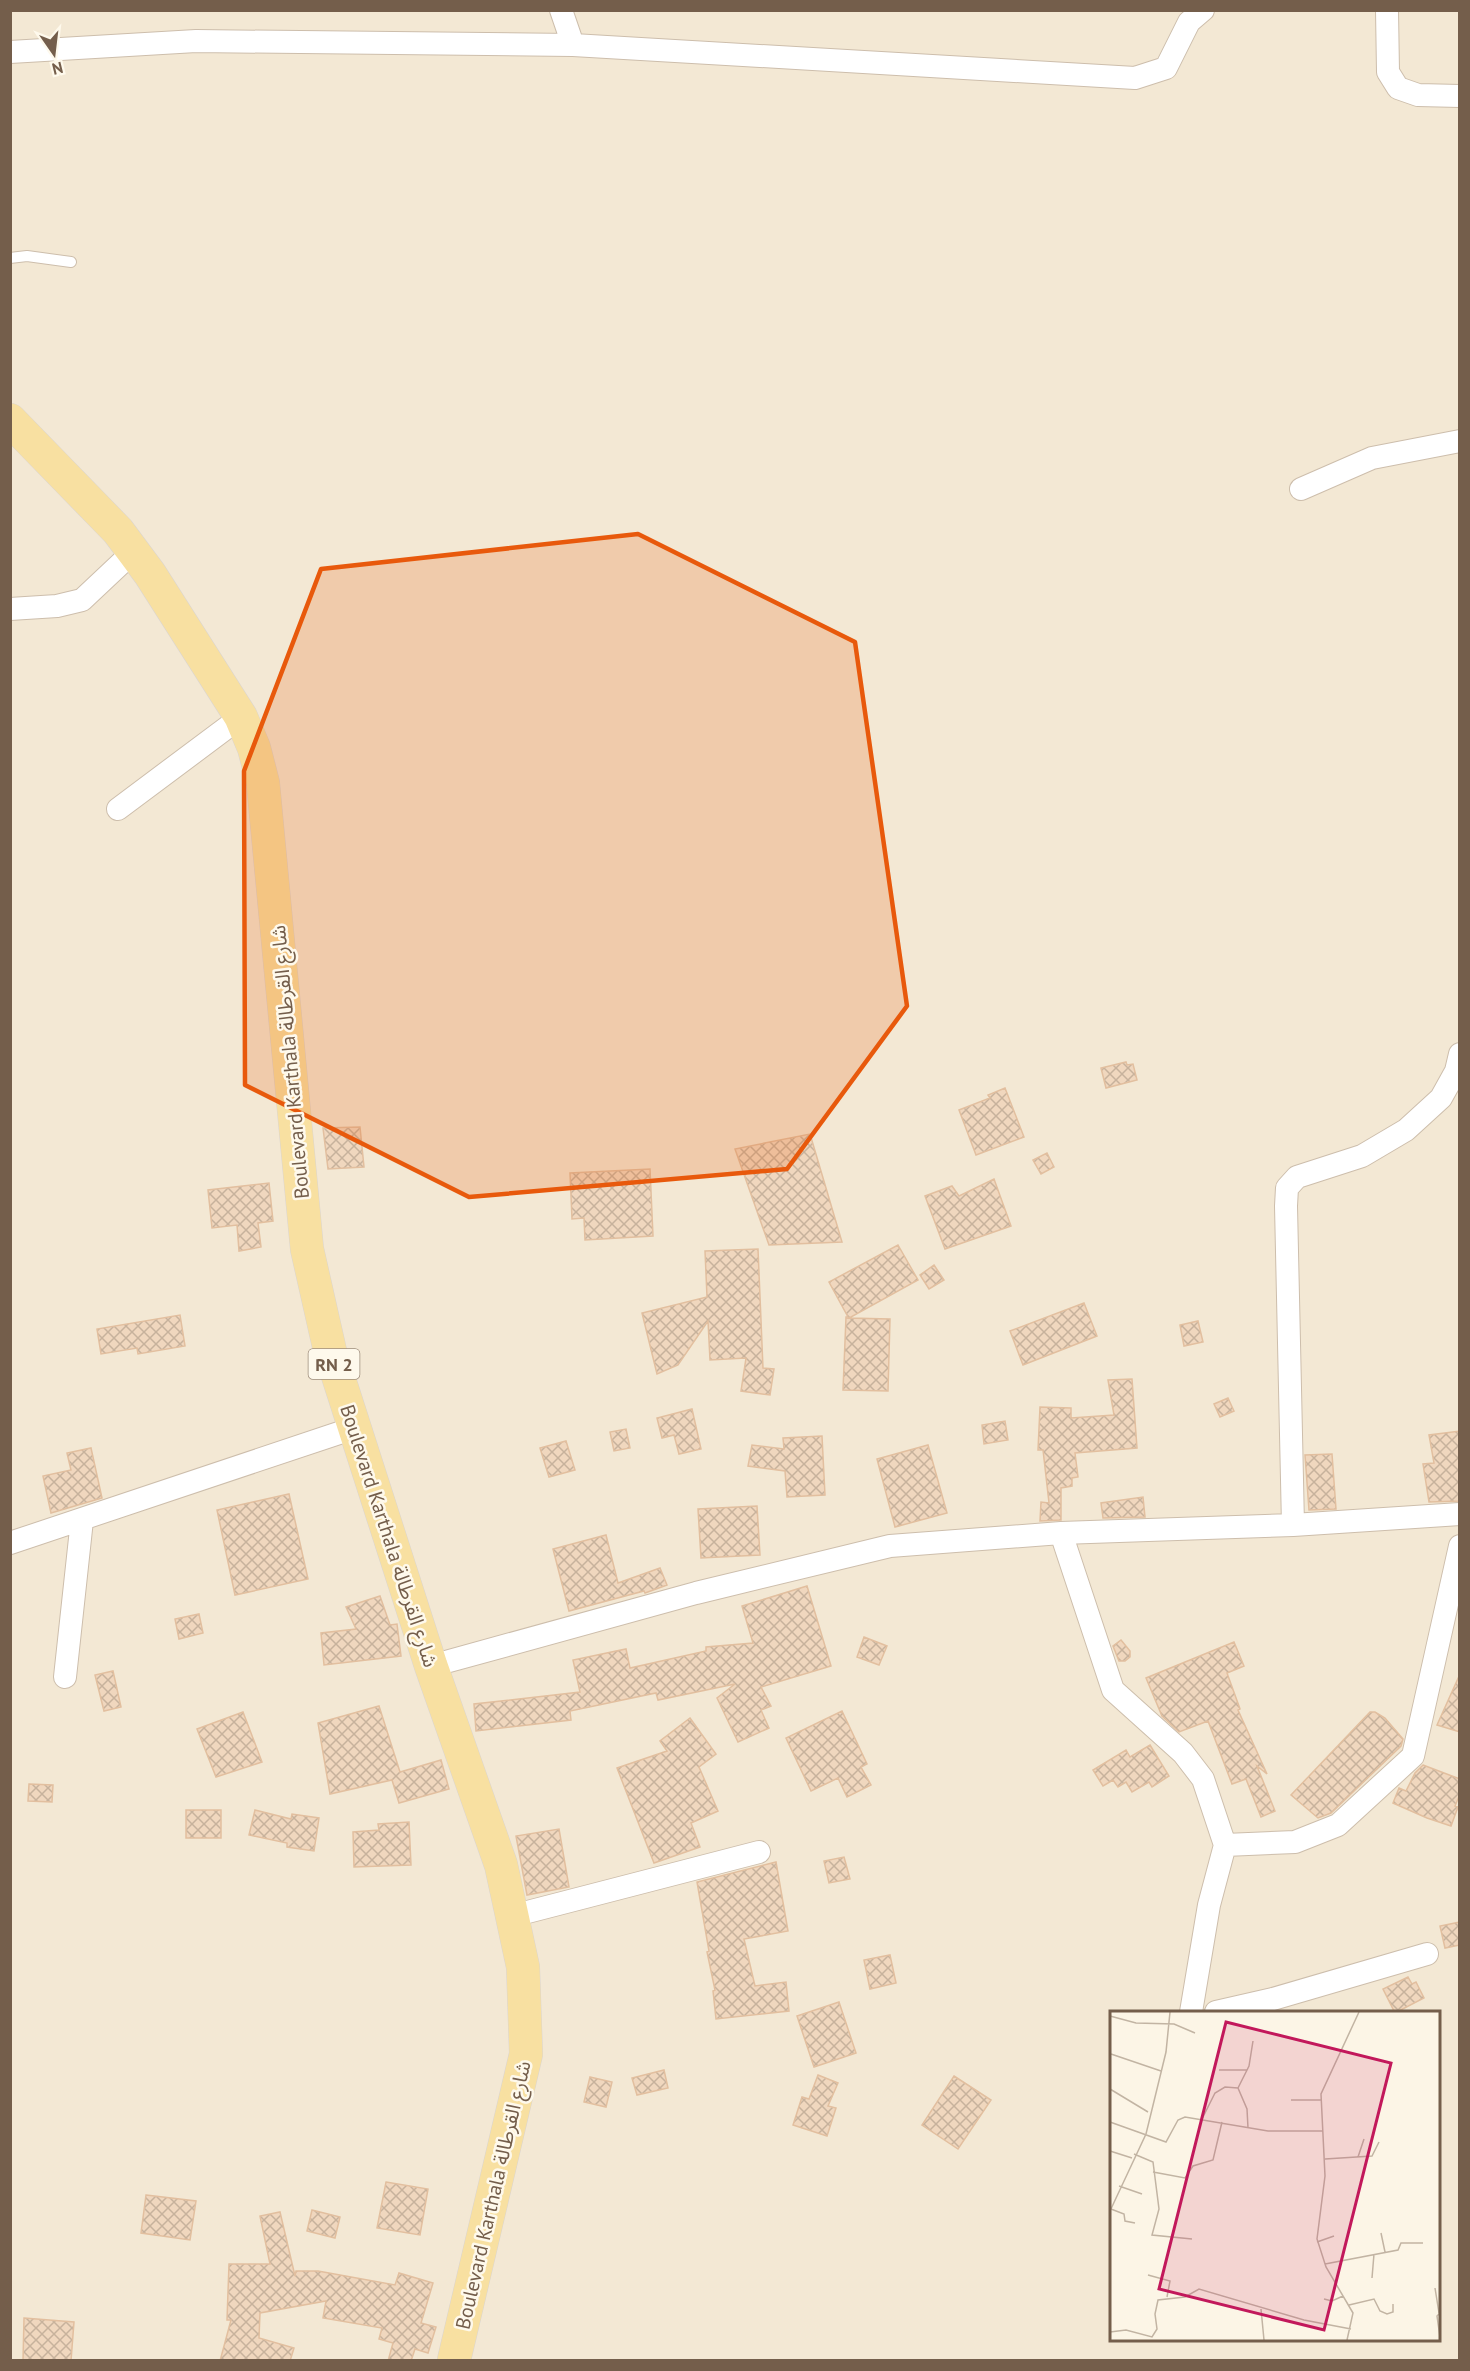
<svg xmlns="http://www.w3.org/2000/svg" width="1470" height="2371" viewBox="0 0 1470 2371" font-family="'PT Sans','Noto Sans Arabic',sans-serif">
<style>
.residential{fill:#f3e8d4;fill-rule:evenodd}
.building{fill:url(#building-cross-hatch);stroke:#e2bf9f;stroke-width:1.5}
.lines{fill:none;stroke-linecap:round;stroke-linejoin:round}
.service-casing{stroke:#cdbeac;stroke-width:12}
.minor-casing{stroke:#cdbeac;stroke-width:24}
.primary-casing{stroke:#dbd5d0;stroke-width:34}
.service{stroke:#fff;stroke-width:10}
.minor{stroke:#fff;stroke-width:22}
.primary{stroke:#f8e0a1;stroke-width:33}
.marked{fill:#e8590c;fill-opacity:0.2;stroke:#e8590c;stroke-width:4.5;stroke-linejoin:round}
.labels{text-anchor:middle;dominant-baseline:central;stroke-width:5;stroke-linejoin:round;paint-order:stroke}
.shield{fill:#fef9ec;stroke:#9d8c7b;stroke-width:1.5}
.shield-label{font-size:18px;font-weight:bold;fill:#745e4b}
.street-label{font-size:20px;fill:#745e4b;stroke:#fef9ec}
.inset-road{fill:none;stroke:#c2b4a3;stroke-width:1.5}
.view{fill:#c2185b;fill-opacity:0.15;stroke:#c2185b;stroke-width:3}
.inset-edge{fill:none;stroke:#745e4b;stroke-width:3}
</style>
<defs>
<pattern id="building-cross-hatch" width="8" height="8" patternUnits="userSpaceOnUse" patternTransform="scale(1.5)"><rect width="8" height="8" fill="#f0d7be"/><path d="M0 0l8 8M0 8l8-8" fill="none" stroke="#c7b29c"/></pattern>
</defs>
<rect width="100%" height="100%" fill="#fcf5e6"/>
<path class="residential" d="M11,11H1459V2360H11ZM1112,2012H1438V2340H1112Z"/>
<path class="building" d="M1126,1062L1127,1065L1133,1064L1137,1080L1106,1088L1101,1068Z
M1005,1088L1024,1137L976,1155L959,1110L990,1098L988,1095Z
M360,1127L364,1167L328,1169L323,1128Z
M810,1134L842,1242L769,1245L735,1149Z
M1047,1153L1054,1167L1041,1174L1033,1160Z
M650,1169L653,1236L585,1240L584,1218L572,1219L570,1173Z
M994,1179L1011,1226L945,1249L925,1196L952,1186L959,1196Z
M269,1183L273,1221L258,1223L261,1247L239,1251L237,1225L212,1228L208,1190Z
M898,1245L918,1280L849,1318L890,1319L888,1391L843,1390L846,1317H848L829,1282Z
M758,1249L763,1368L774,1369L770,1395L741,1391L746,1358L710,1360L708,1321L678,1365L657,1374L642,1313L707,1297L705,1251Z
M934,1265L944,1280L929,1289L920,1275Z
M1084,1303L1097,1336L1023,1365L1010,1331Z
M180,1315L185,1346L138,1354L137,1348L101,1354L97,1329Z
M1198,1321L1203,1342L1184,1346L1180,1325Z
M1132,1379L1137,1448L1075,1453L1078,1477L1072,1478V1486L1061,1488V1520L1040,1521L1041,1502L1049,1503L1043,1450H1038L1040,1407L1071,1408V1418L1114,1415L1108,1380Z
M1228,1398L1234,1411L1220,1417L1214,1404Z
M692,1409L701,1449L679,1454L674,1435L662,1438L657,1418Z
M1005,1421L1008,1440L984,1444L982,1425Z
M626,1429L630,1448L614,1451L610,1432Z
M1460,1431V1501L1429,1502L1423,1464L1434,1463L1429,1435Z
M822,1436L825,1495L787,1497L785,1471L748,1466L752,1445L784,1449L783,1438Z
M566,1441L575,1470L549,1477L540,1448Z
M928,1445L947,1513L895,1527L877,1459Z
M91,1448L102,1498L51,1513L43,1476L71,1470L67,1453Z
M1332,1454L1336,1509L1309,1510L1305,1455Z
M289,1494L308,1579L235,1595L217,1510Z
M1143,1497L1145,1517L1103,1518L1101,1503Z
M757,1506L760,1555L701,1558L698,1509Z
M606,1535L618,1583L660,1568L667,1585L645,1593L644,1591L569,1611L553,1549Z
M807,1586L831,1666L761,1687L771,1706L761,1710L769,1728L738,1742L717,1698L735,1684L658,1700L656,1693L570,1711L571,1720L476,1731L474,1704L580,1692L573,1660L626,1649L630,1668L706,1651V1647L753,1643L742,1606Z
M380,1596L390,1625L397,1624L401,1656L324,1665L321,1633L356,1629L346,1607Z
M199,1614L203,1633L179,1639L175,1619Z
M864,1637L887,1646L879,1665L857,1657Z
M1121,1640L1130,1651V1657L1125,1661H1119L1113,1646Z
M1234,1642L1244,1666L1227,1673L1240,1709L1238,1710L1267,1774L1257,1766L1275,1811L1261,1817L1246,1779L1232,1784L1208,1721L1179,1732L1162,1716L1146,1678Z
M113,1671L121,1707L104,1711L95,1675Z
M1460,1674V1732L1437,1725Z
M379,1706L400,1772L441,1760L449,1789L399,1803L392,1780L330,1794L318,1723Z
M842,1711L867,1764L861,1767L871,1785L847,1797L838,1778L811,1791L786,1738Z
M243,1712L262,1762L216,1777L197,1729Z
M1370,1712H1375L1385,1718L1403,1739L1401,1746L1331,1813L1318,1818L1291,1795Z
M690,1718L716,1754L699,1767L718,1811L691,1823L700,1847L654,1863L617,1768L667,1751L660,1741Z
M1150,1745L1169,1776L1152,1787L1149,1782L1132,1792L1126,1782L1118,1787L1113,1780L1103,1786L1093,1770L1126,1750L1130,1757Z
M1423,1765L1460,1779V1794L1455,1806L1458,1807L1451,1826L1427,1818L1393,1803L1399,1788L1406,1791L1415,1773Z
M29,1784L53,1785L52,1802L28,1801Z
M186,1810H221V1838H186Z
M255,1810L291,1819L292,1814L319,1818L314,1851L287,1847V1843L249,1835Z
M409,1822L411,1865L354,1867L353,1832L379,1830L378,1824Z
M559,1829L569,1887L527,1895L516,1836Z
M844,1857L850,1879L829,1883L824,1861Z
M776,1862L788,1931L744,1939L755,1986L786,1982L789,2011L716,2019L713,1991L715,1990L707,1952L709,1951L697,1882Z
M1460,1922V1945L1445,1948L1440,1926Z
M890,1955L896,1983L870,1989L864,1960Z
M1408,1977L1412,1984L1416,1982L1424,1998L1395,2013L1383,1989Z
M839,2002L856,2053L814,2067L797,2016Z
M664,2070L668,2088L637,2095L632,2078Z
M818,2075L838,2083L828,2106L836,2108L827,2136L793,2125L802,2097L809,2099Z
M954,2076L991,2100L958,2149L922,2125Z
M590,2077L612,2082L606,2107L584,2102Z
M386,2182L428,2189L420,2235L377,2228Z
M146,2195L196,2201L190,2240L141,2233Z
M312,2210L340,2217L335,2238L307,2231Z
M280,2212L295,2276L296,2271H318L395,2285L399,2273L433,2283L421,2323L436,2327L428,2353L415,2349L411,2361H388L393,2343L379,2339L382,2328L323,2318L326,2301L260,2313L259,2338L294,2348L290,2361H220L231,2320H227L229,2264H270L260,2216Z
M24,2318L74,2322L71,2361H23Z"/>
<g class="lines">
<g class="service-casing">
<path id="service" d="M10,258L27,256L71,262"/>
</g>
<g class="minor-casing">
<path id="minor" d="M561,10L573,45
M1387,10L1388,72L1398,88L1418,95L1460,96
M10,52L196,41L573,45L1135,78L1166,68L1189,22L1203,10
M1301,489L1372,458L1460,441
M10,609L57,606L82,600L133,552
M118,809L241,717
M1293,1525L1286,1206L1287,1188L1297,1177L1362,1156L1406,1130L1441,1098L1456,1071L1460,1054
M1061,1533L1113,1690L1183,1753L1203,1779L1225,1845L1209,1905L1191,2012
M10,1543L354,1428
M431,1666L696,1593L890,1546L1061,1533L1293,1525L1460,1514
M65,1677L82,1520
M1225,1845L1295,1842L1338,1825L1413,1756L1460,1546
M512,1916L759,1852
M1216,2012L1273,1999L1427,1954"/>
</g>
<g class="primary-casing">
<path id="primary" d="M10,420L118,531L150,574L241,717L254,748L263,783L307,1249L330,1351L431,1666L501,1865L523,1967L526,2054L454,2360"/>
</g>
<use href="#service" class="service"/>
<use href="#minor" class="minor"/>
<use href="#primary" class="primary"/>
</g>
<path class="marked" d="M638,534L855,642L907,1006L787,1169L469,1197L245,1085L244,771L321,569Z"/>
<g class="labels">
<rect class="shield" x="308.5" y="1349" width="51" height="30" rx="4.5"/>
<g class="shield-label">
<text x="334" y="1364">RN 2</text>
</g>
<g class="street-label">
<text transform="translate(290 1062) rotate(-95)">Boulevard Karthala شارع القرطالة</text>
<text transform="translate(389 1536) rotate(72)">Boulevard Karthala شارع القرطالة</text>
<text transform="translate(493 2195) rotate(-77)">Boulevard Karthala شارع القرطالة</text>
</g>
</g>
<g transform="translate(1110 2011)">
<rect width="330" height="330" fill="#fcf5e6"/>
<path class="inset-road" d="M0,5L26,12L64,13L85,22M1,43L51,60M109,59H137M0,78L38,101M181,89H211M92,108L105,82L115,76L128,77M0,111L56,131L68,109L75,106L158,120H213M138,117L137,98L128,77L139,55L143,30M0,140L22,147M24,143L43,151L49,198L42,224L82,228M248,146L254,128M215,148L262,145L269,131M43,161L75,167L83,155L103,149L112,111M9,175L32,183M1,198L14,203L15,210L25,212M0,200L36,123L56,41L60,1M271,222L275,241M207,231L224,225M215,253L288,239L291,232H313M38,264L60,270L57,286M262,267L264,243M325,277L329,302M214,288L222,290L233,285M239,294L264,288L270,300L277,303L283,301V293M151,298L154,329M330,302L327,305L330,326M0,321L16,319L42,326L47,318L45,303L48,289L75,286L89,278L194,309L241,318M237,329L243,302L216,256L207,228L215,165L211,83L249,1"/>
<path class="view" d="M116,11L281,52L214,319L49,278Z"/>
<rect width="330" height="330" class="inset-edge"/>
</g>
<rect width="1470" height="2371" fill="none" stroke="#745e4b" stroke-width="24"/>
<g transform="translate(54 54) rotate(166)" stroke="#fef9ec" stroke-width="4.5" paint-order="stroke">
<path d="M0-4.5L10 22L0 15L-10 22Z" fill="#745e4b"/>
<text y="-9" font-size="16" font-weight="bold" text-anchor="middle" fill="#745e4b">N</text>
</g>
</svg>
